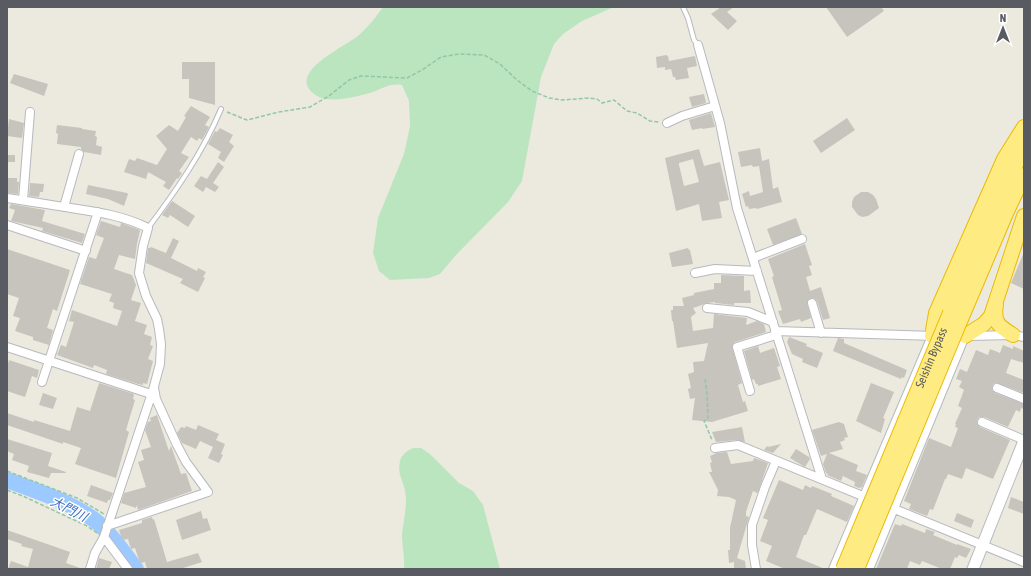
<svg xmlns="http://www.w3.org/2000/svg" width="1031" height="576" viewBox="0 0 1031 576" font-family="'Asap Condensed','Noto Sans JP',sans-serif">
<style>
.green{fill:#bae5bf}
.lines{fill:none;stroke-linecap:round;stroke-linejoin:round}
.river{stroke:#9cc9ff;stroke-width:16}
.building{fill:#c6c4bc;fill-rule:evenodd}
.lane-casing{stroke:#b7b9bf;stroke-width:6}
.street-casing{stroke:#b7b9bf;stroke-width:10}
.secondary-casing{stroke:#b8bbc2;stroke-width:13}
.highway-casing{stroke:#ebba00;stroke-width:16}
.path{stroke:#93c6a7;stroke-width:1.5;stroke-dasharray:4 2;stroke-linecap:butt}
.lane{stroke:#fff;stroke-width:4}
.street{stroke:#fff;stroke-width:8}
.secondary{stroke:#fff;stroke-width:11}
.highway{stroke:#feec83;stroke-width:14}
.highway-bridge-casing{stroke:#ebba00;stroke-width:16;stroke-linecap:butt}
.highway-bridge{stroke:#feec83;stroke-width:14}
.labels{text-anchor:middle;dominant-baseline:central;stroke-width:3;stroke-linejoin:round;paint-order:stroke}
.street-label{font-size:12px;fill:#585b61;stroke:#fff}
.water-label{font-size:13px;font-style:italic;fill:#3d71c3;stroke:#fff}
</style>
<rect width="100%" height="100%" fill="#eceadf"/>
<path class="green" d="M383,7H614L582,21L563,34L554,44L541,77L522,181L508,202L456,255L440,274L429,278L390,280L379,271L373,253L378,218L404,154L410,126L409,101L402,85C390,83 384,88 373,92C360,96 329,104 317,96C282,74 345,47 359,35C369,26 376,17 383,7Z
M413,448H421L430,454L459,483L473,491L483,505L500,569H404C405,558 402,546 402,535C403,521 408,505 405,491C403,480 397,474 400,461C402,454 407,451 413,448Z"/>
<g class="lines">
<path class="river" d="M7,480C36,491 72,502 97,522C112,535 124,553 136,569"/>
</g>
<path class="building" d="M721,7H734L727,12L737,21L728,30L711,14Z
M826,7H881L884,11L847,37Z
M666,55L668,56L669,61L695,56L697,66L687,68L689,78L676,80L675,77H673L671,69L665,70V67L657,68L656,57Z
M182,62H215V105L189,98V79H182Z
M14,74L48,84L44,96L10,83Z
M704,94L706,103L692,107L689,97Z
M191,106L210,117L205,125L209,127L202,140L199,138L197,141L191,137L181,153L189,157L179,171L182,173L178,179L177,178L169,190L163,186L166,182L148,172L146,179L124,172L129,159L135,161L137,158L157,165L167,149L156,136L169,125L178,131L186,117L184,116Z
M711,113L715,127L702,129V128L692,130L689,120Z
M847,118L855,130L821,153L813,141Z
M9,119L24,123L22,138L7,136Z
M57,125L82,128V129L96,131L95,136L97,137L96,145L102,147L101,155L84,152L81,149V147L57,144L58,134L56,133Z
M220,128L233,135L229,142L234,146L224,162L218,158L221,152L208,144L215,131L217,132Z
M760,148L762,161L769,159L773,189L778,187L782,202L757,209L756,208L749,209L748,206L746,207L742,194L749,191L750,196L763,192L759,166L753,167L752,165L741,167L738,152Z
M699,149L704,166L720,162L729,200L719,202L722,218L702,221L699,204L676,211L665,158ZM693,159L699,182L684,186L679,165V163Z
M7,155H15V162H7Z
M218,162L224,167L213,183L219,187L215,192L206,187L203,192L194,186L201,176L207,179Z
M7,178H17V182H19L18,194L7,193Z
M30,183L44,184L43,192H40L39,197L29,196Z
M88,185L127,193L128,194L124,206L108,199L86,194Z
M861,192H868L873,195L876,199L879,208L868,216L862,217L858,215L852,207V202L854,197Z
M172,201L195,216L188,227L170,215L168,218L162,215Z
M11,204L45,210L42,221L85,234L82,243L42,231L43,228L11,221L15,210L9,208Z
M796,218L802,234L773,245L767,229Z
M101,221L120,227L121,223L140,230L137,244L135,259L119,255L114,269L132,275L136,285L131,300L141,303L135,321L147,325L144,334L152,337L150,345L153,346L148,359L153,361L147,384L143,383V385L138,384L106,374L107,370L94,365L93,368L57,355L61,345L66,347L74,322L69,321L72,310L117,326L122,311L113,308L114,303L109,301L112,294L80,284L89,257L96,259L104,238L96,235Z
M173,238L179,241L171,258L197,271L198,268L206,272L203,277L205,278L198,292L180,283L183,279L146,263L148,248H150L151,247L166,253Z
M805,244L812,265L809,266L812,275L806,277L810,291L821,287L830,318L823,320L817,301L814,298H811L807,302L811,318L801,322L800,319L783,324L778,311L782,310L772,277L774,276L768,259Z
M688,248L689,250H690L693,264L672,267L669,253Z
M7,249L70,270L57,311L53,309L47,328L53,330L49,345L33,340V337L15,331L20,318L13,316L19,298L7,294Z
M1024,252V289L1011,283Z
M721,275L744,276V291L750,290L751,303H734V305L715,303V302L707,303L702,305L693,308L696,313L691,317L693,331L713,328L714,314L747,318L746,325L757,321L764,324L766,332L735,342L732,346L742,383L738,385L743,402L745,401L748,411L712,422L692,420L695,398L690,399L688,389L691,388L688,374L694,372L693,362L704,361L708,343L677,348L673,321H672L671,310H673V306H684L682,298L694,295V293L714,289V283H721Z
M789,337L807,344L806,346L823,353L817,368L802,362L803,359L792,354L787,342Z
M838,338L844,339V343L907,370L904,378L902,377L901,379L833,351Z
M1003,345L1013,349V346L1024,351V363L1011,359L1006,373L1024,380V393L997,383L993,384L992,389L995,393L1024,404V409L1021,408L1020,412L1016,410L1008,427L984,417H979L977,420V423L980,427L1010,440L993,479L966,468L962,479L948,474L946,479H945L933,510L930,509L927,516L909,509L911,504L904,501L929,438L951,447L958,428L955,427L956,424H955L962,408L958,406L964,390L959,387L962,381L956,379L960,369L967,372L976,350L988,355L990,349L1000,353Z
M758,346L760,353L774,348L780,366L777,367L781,379L758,386V384H756L754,379L752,380L744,351Z
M9,360L39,370L37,378L32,376L25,397L7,391V367Z
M99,383L134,394L133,399L135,400L126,430L129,432L116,478L75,464L81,448L63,442V444L7,425V413L34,422V420L70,431L77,407L90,411Z
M871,383L894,392L883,418L885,419L881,433L856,421Z
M43,393L57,398L53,409L39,405Z
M157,415L169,451L171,446L181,474L186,473L192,491L138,510L137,505L136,508L121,503L124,493L146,487L138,462L144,460L141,450L151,447L145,430L148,422L151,421L150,418Z
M839,422L844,424L848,437L844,438L845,440L840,442L843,449L829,453L858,465L856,471L867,475L862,487L859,488L854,486L855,482L843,476L841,481L827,475L828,474L826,473L823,464L827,454L821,456L812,430Z
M198,425L219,434L216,440L225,444L221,454L223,455L219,463L208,458L213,447L200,441L196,449L182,443L177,433L181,427L185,428L186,426L196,430Z
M742,427L745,442L737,440L716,442L712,432Z
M7,439L52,453L48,466L66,472V473H51L49,478L27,472L29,466L12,460L14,454L7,451Z
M781,444L773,453L764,450L767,446L768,447Z
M796,449L809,457L810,459L805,467L790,458Z
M727,452L731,464L753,461L754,458L768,463L758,492L757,493L753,491L746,512V516L749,517L737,558L745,561L746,569H734V562L729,563L728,550H730V528L736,500L729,497L717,496L718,490L709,472H712L710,463L712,462L710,456L717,453Z
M779,480L803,490L805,485L811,488L812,486L832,494L831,496L854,506L847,522L817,509L806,535H804L796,557L825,569H785L766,561L772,546L760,541L768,520L763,518Z
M91,485L113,493L110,500H108L107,503L87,496Z
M1011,497L1024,502V514L1008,508Z
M201,511L203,519L207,518L211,530L182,540L176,520Z
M957,513L974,520L971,528L954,521Z
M152,517L153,520L154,519L167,562L198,553L202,562L180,569H147L145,562L140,563L135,548L131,549L128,539L122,540L119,530L142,523V520Z
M895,524L901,526L902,524L925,533L926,529L935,532L933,535L957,545V544L971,549L966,558L959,555L957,558L955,557L950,569H942L922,561L920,565L910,561L907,569H876Z
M7,530L70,552L66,563L80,568L79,569H8L11,561L28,567L33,549L21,546L22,544L7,539Z
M99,558L112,562L109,569H96Z"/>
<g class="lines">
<g class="lane-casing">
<path id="lane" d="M683,7L688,18L694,40L698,45
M148,228C176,191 203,152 221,109"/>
</g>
<g class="street-casing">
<path id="street" d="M698,45L720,123L737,208L822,479
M667,123L682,116L715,106
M7,198C29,201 50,205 71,208C98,212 124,216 148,228L143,246L139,273L146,296L157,319L159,329L161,344L160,364L153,390L104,537L95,553L90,569
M23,200L30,112
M64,207L79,154
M7,225L86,251
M753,258L802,239
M695,273L715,269L757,271
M812,303L821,333
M707,308L748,312L773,322
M775,331L935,336
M969,336L1013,335L1024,337
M7,347L151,394
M42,382L98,212
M997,388L1024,399
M750,391L737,347L776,335
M982,422L1024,440
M715,448L738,445L1024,562
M107,526L208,492L186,462L177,445L156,399L154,388
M104,537L128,569
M756,569L752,545V525L765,487L776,461
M833,569L932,336
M869,569L965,336"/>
</g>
<g class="secondary-casing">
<path id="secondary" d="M973,569L1024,441"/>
</g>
<g class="highway-casing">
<path id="highway" d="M996,304C993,322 998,326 1013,335
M950,313L995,209L1024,147
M961,319L1007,211L1024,175
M932,336L936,313L1004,159L1024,127
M965,336L984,324L991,316L1024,216"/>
</g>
<path class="path" d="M227,112L247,120L279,112L310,107L329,96L349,80L361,76L407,78L422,70L441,57L459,54L484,55L500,64L517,80L532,91L549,98L562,100L589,98L597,99L602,103L614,100L627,111L637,113L650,121L659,122
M705,379L707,394L708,418L704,421L712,440
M7,471L77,498L104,514
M7,490L25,497L87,526L97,533"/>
<use href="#lane" class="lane"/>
<use href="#street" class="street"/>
<use href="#secondary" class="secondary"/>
<use href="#highway" class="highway"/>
<g class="highway-bridge-casing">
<g id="highway-bridge">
<path id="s1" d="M843,569L950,313"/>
<path d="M857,569L961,319"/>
</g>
</g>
<use href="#highway-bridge" class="highway-bridge"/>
</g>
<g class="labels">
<g class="street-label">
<text stroke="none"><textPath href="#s1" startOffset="229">Seishin Bypass</textPath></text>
</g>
<g class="water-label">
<text transform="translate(69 509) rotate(27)">大門川</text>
</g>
</g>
<rect width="1031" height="576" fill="none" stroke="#585b61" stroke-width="16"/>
<g transform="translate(1003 28)" stroke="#ffffff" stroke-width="3" paint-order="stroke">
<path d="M0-3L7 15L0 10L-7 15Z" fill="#585b61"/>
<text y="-6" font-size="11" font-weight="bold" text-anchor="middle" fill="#585b61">N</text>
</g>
</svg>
